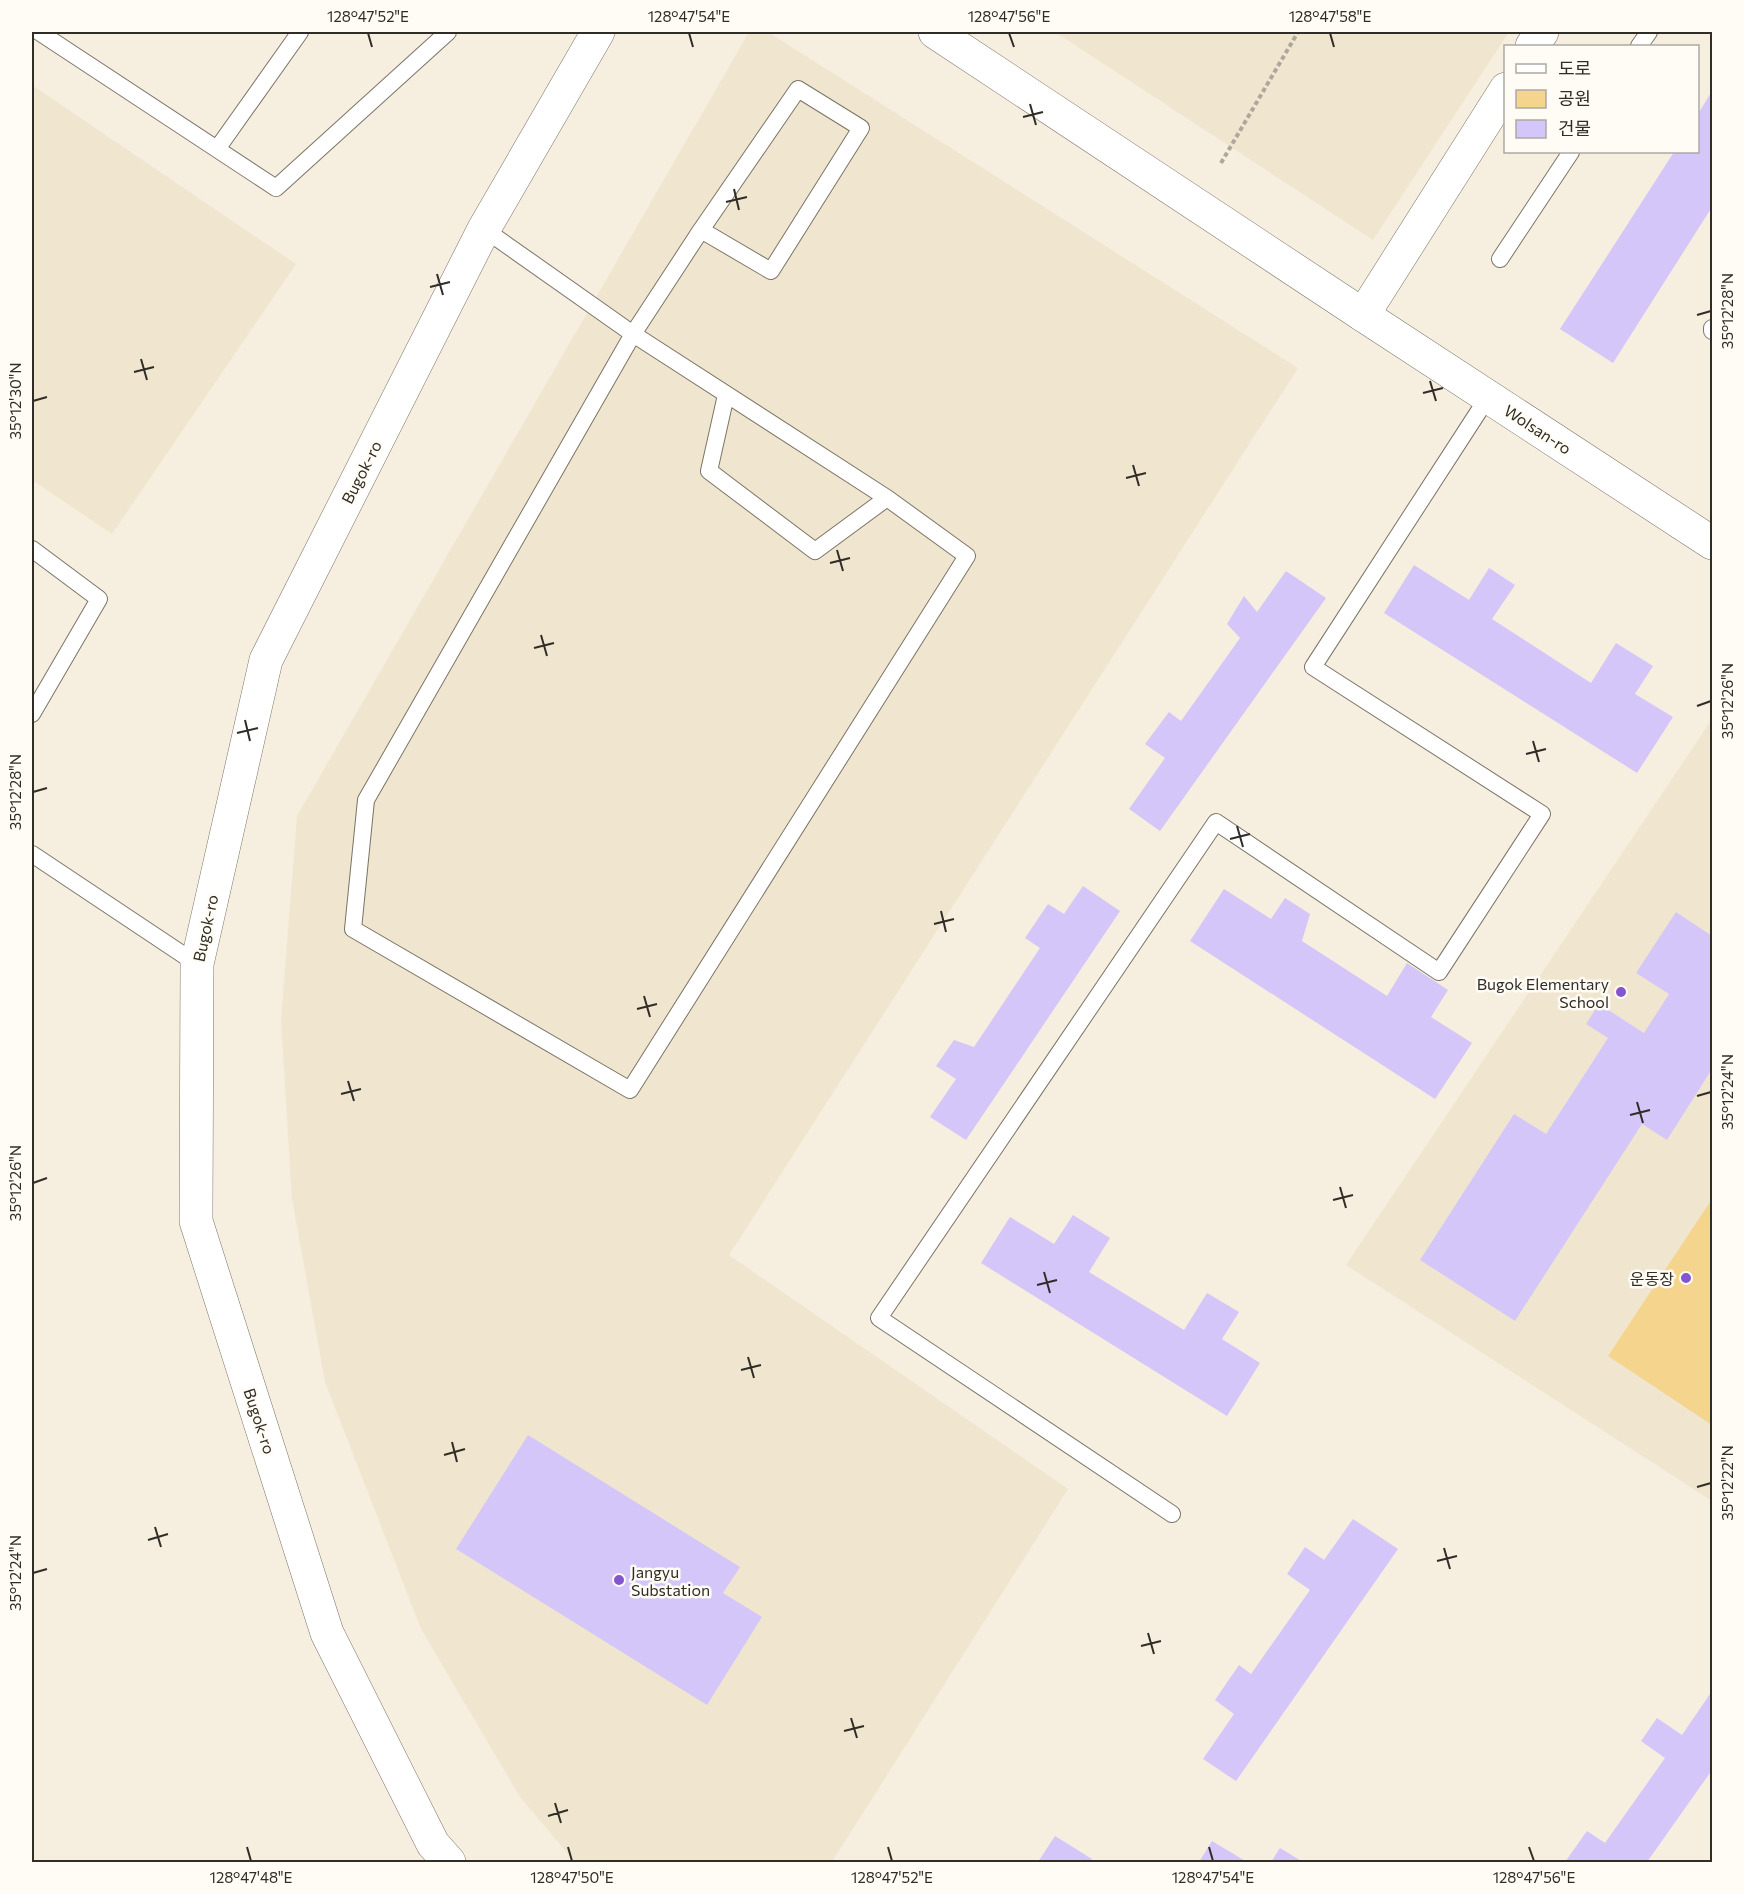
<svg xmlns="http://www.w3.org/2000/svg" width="1744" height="1894" viewBox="0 0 1744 1894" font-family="Commissioner,'Noto Sans KR',sans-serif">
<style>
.built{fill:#f0e6cf}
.green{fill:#f5d48d}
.building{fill:#d5c6f9}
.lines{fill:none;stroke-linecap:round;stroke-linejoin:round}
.service-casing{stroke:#7b7467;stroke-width:18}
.minor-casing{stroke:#7b7467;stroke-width:34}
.tertiary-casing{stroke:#7b7467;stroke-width:34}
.path{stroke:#aea89c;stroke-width:4;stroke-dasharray:4.5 3;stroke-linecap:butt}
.service{stroke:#fff;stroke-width:16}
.minor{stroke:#fff;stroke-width:33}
.tertiary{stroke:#fff;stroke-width:33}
.ticks{fill:none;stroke:#302d27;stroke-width:2}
.poi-dot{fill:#8455ce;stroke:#fffcf6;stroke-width:2}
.labels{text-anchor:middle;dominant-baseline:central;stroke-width:5;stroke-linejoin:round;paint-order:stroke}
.street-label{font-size:16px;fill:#302d27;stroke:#fffcf6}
.poi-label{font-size:16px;fill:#302d27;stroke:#fffcf6;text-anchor:end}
.neatline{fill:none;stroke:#302d27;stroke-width:2}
.ticks-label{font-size:15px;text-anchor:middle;fill:#302d27}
</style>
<rect width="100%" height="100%" fill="#f6eedf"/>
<path class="built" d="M749,32H768L1298,368L729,1255L1068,1489L832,1862H575L520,1797L421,1629L325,1382L292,1199L281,1020L297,816Z
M1055,32H1509L1373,240Z
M32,85L296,264L112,534L32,480Z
M1712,719V1501L1346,1265Z"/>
<path class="green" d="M1712,1199V1425L1608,1356Z"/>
<path class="building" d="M1712,91V207L1613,363L1560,329L1674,152H1698V114Z
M1414,565L1469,600L1489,568L1515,585L1492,619L1591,683L1616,643L1653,666L1635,694L1673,717L1637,773L1384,613Z
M1286,571L1326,598L1160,831L1129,809L1165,758L1145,744L1169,712L1181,721L1240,638L1227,624L1244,596L1257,612Z
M1083,886L1120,911L966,1140L930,1117L956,1079L936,1066L954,1040L974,1047L1040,948L1025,938L1048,904L1064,914Z
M1224,889L1271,919L1285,898L1310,914L1302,941L1387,996L1407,963L1448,990L1431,1017L1472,1043L1435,1099L1190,941Z
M1676,912L1712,936V1069L1667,1140L1642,1124L1515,1321L1420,1260L1514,1114L1546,1134L1608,1038L1586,1024L1599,1004L1644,1033L1669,994L1636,973Z
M1073,1215L1110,1238L1089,1272L1184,1330L1207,1293L1239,1312L1222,1339L1260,1363L1227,1416L981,1263L1010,1217L1054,1244Z
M528,1435L740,1567L723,1593L762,1617L707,1705L456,1549Z
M1353,1519L1398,1549L1236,1781L1203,1759L1234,1714L1215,1700L1239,1665L1251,1674L1310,1590L1287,1574L1305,1547L1324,1560Z
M1712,1691V1770L1647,1862H1565L1587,1831L1605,1843L1665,1758L1641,1741L1657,1718L1682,1735Z
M1055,1836L1092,1859L1090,1862H1038Z
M1212,1841L1247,1862H1199Z
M1280,1848L1303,1862H1271Z"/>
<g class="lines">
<g class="service-casing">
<path id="service" d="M39,32L276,188L448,32
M1639,46L1649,32
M798,89L861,128L771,271L701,230Z
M217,149L300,32
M484,229L633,334L887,498L967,556L630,1090L353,929L366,800L633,334L701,230
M1500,259L1571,152
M1712,328V331
M726,395L709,471L815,551L887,498
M32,549L99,599L32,714
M32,854L197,964
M1172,1514L879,1318L1216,822L1439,972L1542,814L1313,667L1488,397"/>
</g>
<g class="minor-casing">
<path id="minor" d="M1532,46L1542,32
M1363,315L1506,89"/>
</g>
<g class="tertiary-casing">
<path id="tertiary" d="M935,32L1363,315L1712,543
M449,1862L433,1844L327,1633L196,1221L197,964L266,660L484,229L598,32"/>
</g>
<path class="path" d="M1221,163L1298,32"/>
<use href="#service" class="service"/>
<use href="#minor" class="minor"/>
<use href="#tertiary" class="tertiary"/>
</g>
<path class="ticks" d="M368,33L372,47M689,33L693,47M1009,33L1014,47M1330,33L1334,47M1030,104L1036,125M1023,117L1043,112M734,189L739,210M726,202L747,197M437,274L443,295M430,287L450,282M1697,315L1711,311M141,359L147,380M134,372L154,367M1430,381L1436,401M1423,393L1443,388M33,401L47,397M1133,465L1139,486M1126,478L1146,473M837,550L843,571M830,563L850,558M541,635L547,656M534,648L554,643M1697,706L1711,701M245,720L250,741M237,733L258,728M1533,741L1539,762M1526,754L1546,749M33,792L47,788M1237,826L1243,847M1230,839L1250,834M941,911L946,932M934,924L954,919M644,996L650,1017M637,1009L657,1004M348,1081L354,1101M341,1094L361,1089M1697,1096L1711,1092M1637,1102L1643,1123M1630,1115L1650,1110M33,1183L47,1178M1340,1187L1346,1208M1333,1200L1353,1195M1044,1272L1050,1293M1037,1285L1057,1280M748,1357L754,1378M741,1370L761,1365M452,1442L457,1462M444,1455L465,1449M1697,1487L1711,1483M155,1527L161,1547M148,1540L168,1534M1444,1548L1450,1569M1437,1561L1457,1556M33,1573L47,1569M1148,1633L1154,1654M1141,1646L1161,1641M851,1718L857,1738M844,1731L864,1726M555,1803L561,1823M548,1816L568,1810M247,1847L251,1861M568,1847L572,1861M888,1847L892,1861M1209,1847L1213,1861M1529,1847L1534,1861"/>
<g class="poi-dot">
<circle cx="1621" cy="992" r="6"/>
<circle cx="1686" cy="1278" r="6"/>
<circle cx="619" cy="1580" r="6"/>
</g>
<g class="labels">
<g class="street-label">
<text transform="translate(1538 429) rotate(33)">Wolsan-ro</text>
<text transform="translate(361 472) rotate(-63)">Bugok-ro</text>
<text transform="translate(205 928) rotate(-78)">Bugok-ro</text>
<text transform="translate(260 1421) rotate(72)">Bugok-ro</text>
</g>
<g class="poi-label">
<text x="1609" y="983">Bugok Elementary<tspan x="1609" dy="18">School</tspan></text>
<text x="1674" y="1278">운동장</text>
<text x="631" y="1571" text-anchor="start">Jangyu<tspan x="631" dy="18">Substation</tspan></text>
</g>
</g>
<rect width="1744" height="1894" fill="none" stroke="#fffcf6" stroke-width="66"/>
<rect x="1504" y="45" width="195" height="108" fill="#fffcf6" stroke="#aca9a3" stroke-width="1.5"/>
<rect x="1516" y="64" width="30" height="9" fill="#ffffff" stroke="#aca9a3" stroke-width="1.5"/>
<text x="1558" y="75" font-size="18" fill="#302d27">도로</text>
<rect x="1516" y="90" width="30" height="18" fill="#f5d48d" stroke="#aca9a3" stroke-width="1.5"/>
<text x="1558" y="105" font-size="18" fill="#302d27">공원</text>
<rect x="1516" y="120" width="30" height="18" fill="#d5c6f9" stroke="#aca9a3" stroke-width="1.5"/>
<text x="1558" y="135" font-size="18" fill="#302d27">건물</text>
<rect x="33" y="33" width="1678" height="1828" class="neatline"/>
<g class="ticks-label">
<text x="368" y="22">128°47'52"E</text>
<text x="689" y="22">128°47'54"E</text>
<text x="1009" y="22">128°47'56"E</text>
<text x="1330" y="22">128°47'58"E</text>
<text transform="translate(1728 311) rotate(-90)" y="5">35°12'28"N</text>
<text transform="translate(16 401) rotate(-90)" y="5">35°12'30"N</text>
<text transform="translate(1728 701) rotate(-90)" y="5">35°12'26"N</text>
<text transform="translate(16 792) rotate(-90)" y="5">35°12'28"N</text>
<text transform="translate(1728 1092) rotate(-90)" y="5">35°12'24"N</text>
<text transform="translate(16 1183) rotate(-90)" y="5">35°12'26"N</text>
<text transform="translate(1728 1483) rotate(-90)" y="5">35°12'22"N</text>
<text transform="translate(16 1573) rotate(-90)" y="5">35°12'24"N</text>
<text x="251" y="1883">128°47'48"E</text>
<text x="572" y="1883">128°47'50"E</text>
<text x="892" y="1883">128°47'52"E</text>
<text x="1213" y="1883">128°47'54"E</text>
<text x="1534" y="1883">128°47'56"E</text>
</g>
</svg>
